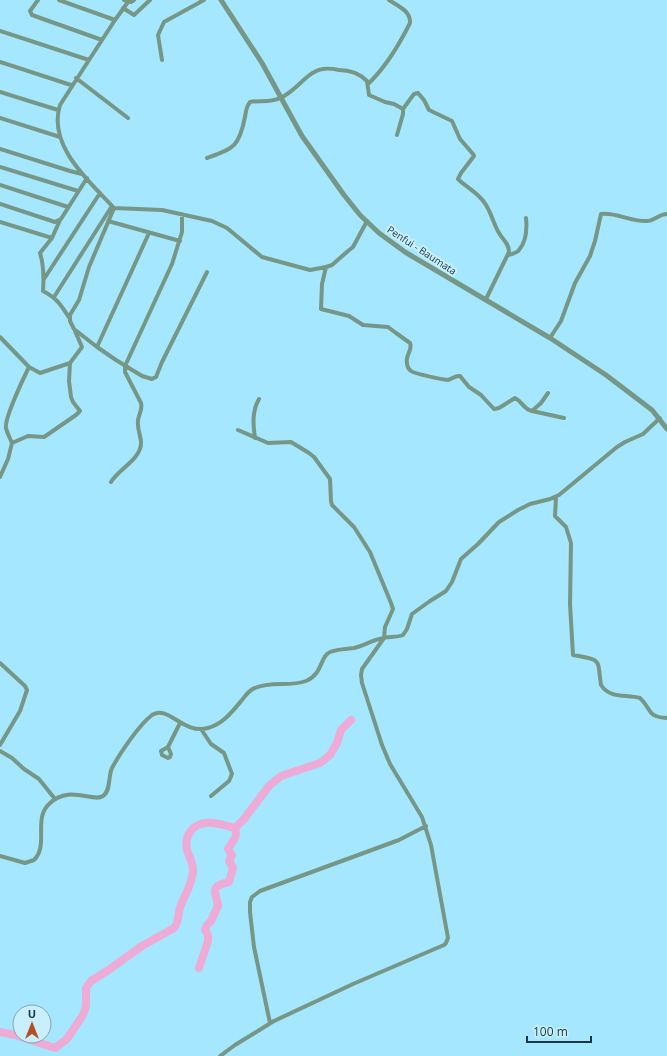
<svg xmlns="http://www.w3.org/2000/svg" width="667" height="1056" viewBox="0 0 667 1056" font-family="'Open Sans',sans-serif">
<style>
.lines{fill:none;stroke-linecap:round;stroke-linejoin:round}
.river{stroke:#eeabd5;stroke-width:8}
.minor{stroke:#779786;stroke-width:4}
.tertiary{stroke:#779786;stroke-width:5}
.labels{text-anchor:middle;dominant-baseline:central;stroke-width:4;stroke-linejoin:round;paint-order:stroke}
.street-label{font-size:10px;fill:#1c3740;stroke:#c9effd}
</style>
<rect width="100%" height="100%" fill="#a4e7fe"/>
<g class="lines">
<path class="river" d="M199,968L208,941V935L205,930L207,925L211,921L218,906C216,891 208,887 229,882L233,868L229,861L232,855L228,849C233,840 238,838 235,828
M0,1032L15,1035L55,1048L67,1039L83,1015L86,1006V988L91,981L107,971L142,946L174,928C179,922 178,914 180,908C184,895 193,884 193,870C193,862 189,857 187,850C186,844 186,837 190,832C200,817 220,824 235,828L244,819L269,786L281,776L320,763L330,755L337,743L341,730L351,720"/>
<path class="minor" d="M38,0L30,11L32,15L102,40
M59,0L115,20L89,60
M124,0L131,2L134,0
M123,8L134,15L150,0
M115,20L128,2
M0,31L89,60L60,105C47,146 90,182 114,208L162,210L212,221L227,228L262,257L310,270L326,267L332,265L348,251L353,247L367,221
M162,60L158,35L164,22L204,0
M0,62L71,85
M76,78L128,118
M368,84C386,67 399,45 410,23C411,11 398,6 389,0
M0,92L58,110
M403,109L414,94L418,93L424,100L429,110L452,121L460,139L473,154L474,156L461,173L458,179C466,187 477,192 484,202C491,211 493,223 499,233C503,240 509,243 509,252L486,299
M0,118L60,137
M0,149L70,171L82,174
M207,158C234,148 239,147 245,117C246,111 246,107 250,102C260,100 270,103 280,98C296,92 307,71 323,69C328,68 334,69 339,70C350,70 359,73 367,81L369,95L385,102L394,104L403,109V114L397,135
M0,167L78,191
M0,185L68,207
M0,204L55,222L61,219L87,178
M114,208L89,267L79,300L70,315V321L74,329L97,347L116,360L142,376L152,379L156,377L162,362L207,272
M108,221L180,241
M0,222L52,238L60,220
M52,238L40,253C44,266 44,278 43,291C58,299 61,305 70,319
M508,255C512,254 517,253 519,250C526,242 527,228 526,218
M326,267L322,284L321,309L349,316L363,325L388,327L396,333L410,343C413,350 405,355 407,363C407,366 409,370 411,371C415,374 445,380 448,380C453,379 455,375 460,376L469,387L481,395L494,409L499,408L515,398C523,402 523,409 532,411L541,403L548,393
M44,279L100,193
M54,297L112,206
M0,337L29,367C24,377 4,419 6,428C7,433 10,438 12,443L28,436L44,437L76,415L80,411L73,402L71,397L69,381L70,363L82,347L75,331
M550,338L561,321L575,283L590,256L595,241L601,214C616,212 631,222 647,221C654,221 659,214 667,214
M97,347L149,233
M29,367L40,373L70,363
M532,411L564,418
M255,438C253,424 252,411 259,399
M0,477L8,459L12,443
M111,482C119,469 141,459 141,443C141,436 137,429 138,421C138,415 143,410 141,403L125,372V366L172,264L182,232V214
M556,497L555,516L566,527L571,543L570,604L573,655C603,660 597,659 601,685C610,699 626,694 640,698C652,709 646,717 667,718
M0,663L25,686L27,690L20,711L0,745
M201,729L211,744L224,753L232,774L229,781L211,796
M168,747L171,754L170,757L168,758L162,755L161,751L168,747L180,723
M0,751L12,758L24,769L39,779L55,799
M0,856L25,863L34,860C49,845 33,819 49,804C69,784 93,803 103,796C111,791 108,776 112,768C120,753 139,725 152,715C168,704 183,735 208,728C223,724 232,712 242,700C246,695 249,690 255,688C271,681 290,687 306,681C323,674 320,656 330,652C337,649 346,649 354,648C363,646 371,641 379,639C387,636 396,638 403,635L407,629L412,614L430,601L446,591L452,582L461,559L478,544L499,522L518,510L530,504L550,499L559,495L617,447L625,442L643,434L660,418
M270,1023L254,947L250,912V902L252,897L260,891L399,840L426,826
M220,1056L235,1045L274,1021L353,984L444,945L446,943L448,938L431,845L422,817L390,764L382,745L362,683L361,675L362,669L384,638L385,627L393,609L391,603L370,552L354,527L332,505L331,501L330,479L314,457L309,453L291,442L268,443L238,430"/>
<path class="tertiary" d="M221,0L262,63L302,136L344,195L360,215L379,233L405,252L550,338L606,375L652,410L667,429"/>
</g>
<g class="labels">
<g class="street-label">
<text transform="translate(422 250) rotate(33)">Penfui - Baumata</text>
</g>
</g>
<g transform="translate(32 1024)"><circle r="19" fill="#c9effd" stroke="#84a5b1"/>
<path d="M0-3L7 15L0 10L-7 15Z" fill="#b44f23"/>
<text y="-6" font-size="11" font-weight="bold" text-anchor="middle" fill="#1c3740">U</text>
</g>
<path d="M527 1036v6h64v-6" fill="none" stroke="#1c3740" stroke-width="2"/>
<text x="533" y="1036" font-size="12" fill="#1c3740" stroke="#c9effd" stroke-width="3" paint-order="stroke">100 m</text>
</svg>
